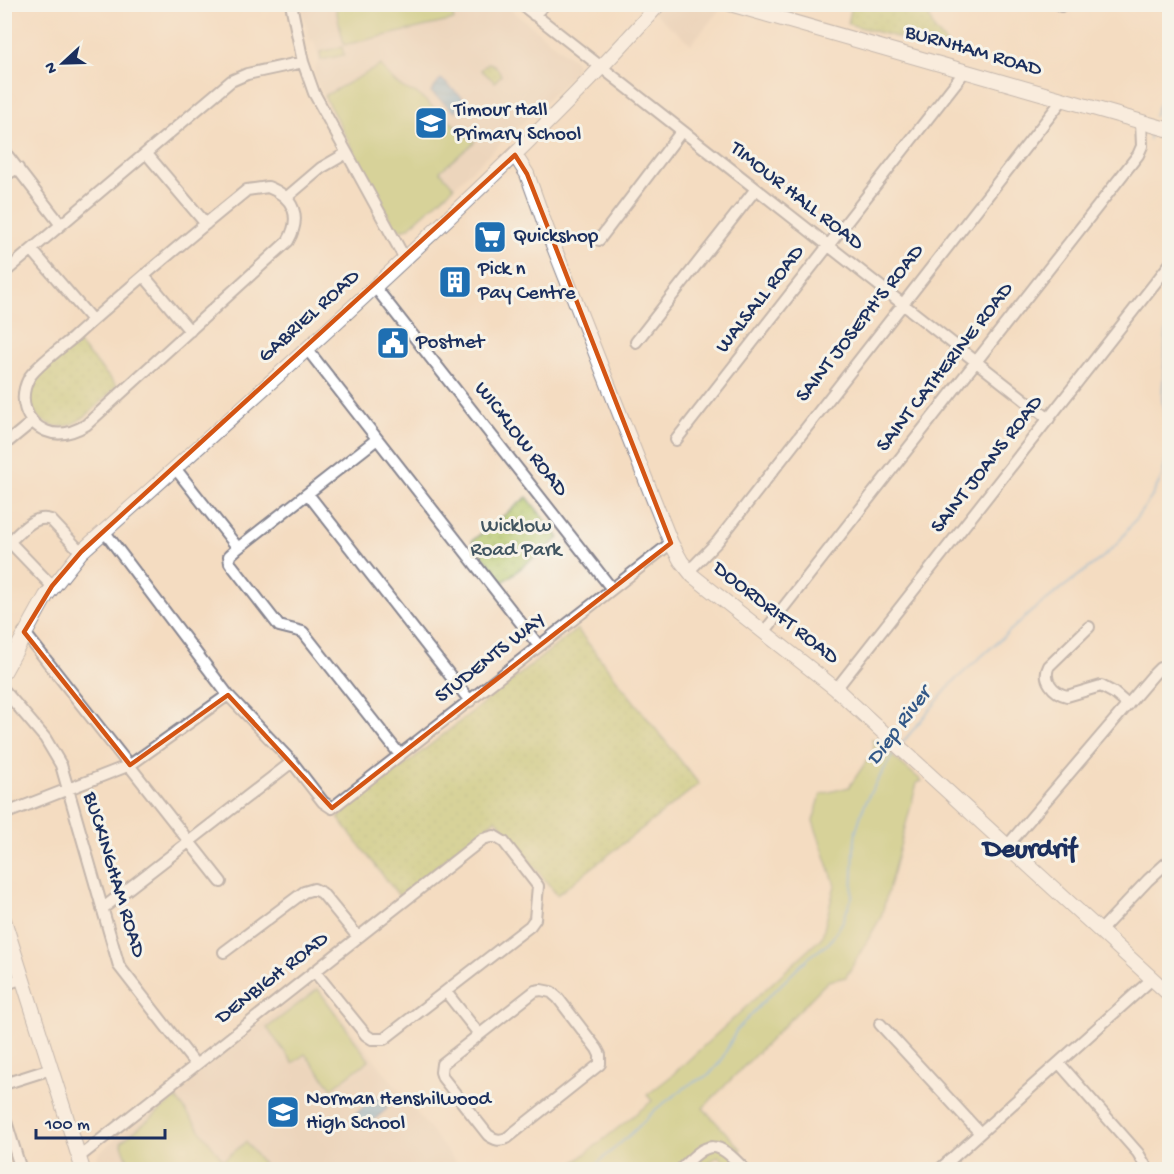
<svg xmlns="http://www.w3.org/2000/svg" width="1174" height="1174" viewBox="0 0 1174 1174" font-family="'Gochi Hand',sans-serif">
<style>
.built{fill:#e3ccb6}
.grass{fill:#b4c669;stroke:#687a64;stroke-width:1.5}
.park{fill:url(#park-dots);stroke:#687a64;stroke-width:1.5}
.water{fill:url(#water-rules);stroke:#3c6a99;stroke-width:1.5}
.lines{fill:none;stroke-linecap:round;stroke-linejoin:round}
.stream{stroke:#5ea4d4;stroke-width:2}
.street-casing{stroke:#888690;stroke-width:14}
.secondary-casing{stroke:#888690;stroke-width:16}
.street{stroke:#fff;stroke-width:10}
.secondary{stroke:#fff;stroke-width:14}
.marked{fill:none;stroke:#d45514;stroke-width:4.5;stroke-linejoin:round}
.labels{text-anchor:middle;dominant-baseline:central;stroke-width:6;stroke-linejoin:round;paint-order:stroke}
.street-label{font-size:21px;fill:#1b2f5e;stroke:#f7f3e8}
.poi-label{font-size:21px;fill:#1b2f5e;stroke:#f7f3e8;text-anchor:start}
.park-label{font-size:21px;fill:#415561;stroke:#f7f3e8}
.water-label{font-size:22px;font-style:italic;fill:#325887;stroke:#f7f3e8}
.district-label{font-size:27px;font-weight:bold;fill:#1b2f5e;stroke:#f7f3e8}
</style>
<defs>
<pattern id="park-dots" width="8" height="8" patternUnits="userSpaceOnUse" patternTransform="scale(1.5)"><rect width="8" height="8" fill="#b4c669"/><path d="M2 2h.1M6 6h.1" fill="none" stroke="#9aaa5d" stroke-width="1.8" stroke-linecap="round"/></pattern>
<pattern id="water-rules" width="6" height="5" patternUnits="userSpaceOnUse" patternTransform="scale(1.5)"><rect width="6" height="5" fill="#5ea4d4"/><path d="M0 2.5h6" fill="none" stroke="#4d86af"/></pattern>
</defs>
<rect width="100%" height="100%" fill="#f7f3e8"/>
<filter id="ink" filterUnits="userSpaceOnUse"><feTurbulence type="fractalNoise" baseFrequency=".0167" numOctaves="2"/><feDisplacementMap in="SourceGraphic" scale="12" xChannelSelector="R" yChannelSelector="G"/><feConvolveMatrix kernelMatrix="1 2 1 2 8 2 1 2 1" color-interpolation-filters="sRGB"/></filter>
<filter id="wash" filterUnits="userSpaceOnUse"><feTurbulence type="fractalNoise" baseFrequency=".008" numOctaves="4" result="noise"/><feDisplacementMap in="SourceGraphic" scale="24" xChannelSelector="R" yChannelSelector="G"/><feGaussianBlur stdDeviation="1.35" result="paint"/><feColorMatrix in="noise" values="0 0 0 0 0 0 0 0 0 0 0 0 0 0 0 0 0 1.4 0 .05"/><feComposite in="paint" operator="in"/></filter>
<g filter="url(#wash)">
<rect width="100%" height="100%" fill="#f4dcc1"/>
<path class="built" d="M301,5H505L576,62L577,71L454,187L408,228L401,230L395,227L316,81L314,70L319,61L314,40L310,41Z
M658,5H724L691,44L652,11Z
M314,983L461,1169L101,1170L97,1157L99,1153L201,1070Z"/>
<path class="grass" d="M335,5H450L454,20L344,45Z
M342,47L344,55L321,60L320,52Z
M381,65C388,77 401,90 415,92L475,142L440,171L454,187L408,228L401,230L395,227L324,96Z
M872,739L922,781L917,783L881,917L846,977L828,981L703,1108L741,1149L737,1169H732L718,1156L702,1169L565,1170L652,1101L647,1095L670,1077L822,937L835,885L813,821L821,794L849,787L874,750Z
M318,989L369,1060L332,1088L305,1054L293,1063L267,1028Z
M176,1098L223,1160L246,1142L267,1169H131L121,1142Z"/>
<path class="park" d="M852,5H945L929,16L934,29L947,44L940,49L848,24Z
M488,63C494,63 499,69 501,75L495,82L481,70Z
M78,343L117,386C103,399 86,421 66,426C57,428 46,424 40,419C9,390 58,360 78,343Z
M527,497L559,538L503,582L472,541Z
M577,629L699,784L557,895L496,819L399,896L338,818Z"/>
<path class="water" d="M441,79L465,100L455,112L431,92Z
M378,1096L388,1108L363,1129L353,1116Z"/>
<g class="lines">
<path class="stream" d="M1154,116L1158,106L1170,93
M1149,139L1150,131
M902,743L954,681L1032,611L1103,557L1118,543L1151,498L1162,477L1168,453L1162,398L1167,318L1165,280
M590,1170L633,1132L656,1109L690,1084L709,1075L721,1061L736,1031L760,1005L808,958L829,943L842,923L852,897L854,849L856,831L862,811L869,795L895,751"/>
</g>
</g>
<g filter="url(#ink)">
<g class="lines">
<g class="street-casing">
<path id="street" d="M291,4L303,62L314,93L405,259
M521,4L1049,419
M1169,4L1170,5
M1061,6L1062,4
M534,15L545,4
M4,151L61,225
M146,153L206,224
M4,176L18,168
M268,187C294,197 302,217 288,241L86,425C74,432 60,437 46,431C25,422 18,399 29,378C35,367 62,347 73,338C129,287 188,238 247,190Z
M287,197L321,168L347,153
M599,240L681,132
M32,250L92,320
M4,273L231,81L247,74L303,62
M144,276L190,331
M375,287L612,589
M636,342L755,190
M307,349L539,646
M676,440L965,71
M4,445L32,422
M175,468L238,548L229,556L230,563L279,626L303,632L400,755
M308,494L470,701
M104,531L228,695L292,762L323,802L332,808L671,543
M4,536L52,586
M10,541C22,531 34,514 51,520L81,552
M238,548L377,439
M689,571L718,541L1063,99
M1089,627L1049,666C1042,679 1053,693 1067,696L1101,686L1114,693L1128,705
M765,631L1138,155L1142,146L1141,122
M24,632L221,882
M836,689L1170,264
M4,690L45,738L61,765L119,966L196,1065
M4,814L130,765L228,695
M1007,846L1154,674L1160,668L1170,667
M102,909L292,762
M1100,931L1148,880L1170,860
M224,952L304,892L314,889L322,893L358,937
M4,985L23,978
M541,990L551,992L558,998L597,1049L600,1055V1064L507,1138C499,1141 495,1140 488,1135L443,1078L441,1072L442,1064L535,991Z
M446,992L479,1034
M880,1024L980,1133
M1059,1063L1138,1153L1148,1170
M4,1084L51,1069
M4,1115L21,1170
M79,1157L483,839L494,836L504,842L538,886L535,919L530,926L384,1039H372L366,1035L315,972
M680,1170C709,1139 717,1140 745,1170
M939,1170L1152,979"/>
</g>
<g class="secondary-casing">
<path id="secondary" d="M730,4L1170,130
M515,155L527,174L546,227L653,498L671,543L681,561L693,576L836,689L1170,995
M4,672L46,596L81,552C197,449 313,345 426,239C507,163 586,87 659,4
M4,920L83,1170"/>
</g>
<use href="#street" class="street"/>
<use href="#secondary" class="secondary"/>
</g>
</g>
<path d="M0 0H1174V1174H0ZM515,155L527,174L671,543L332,808L228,695L130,765L24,632L52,586L81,552Z" fill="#f4dcc1" fill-opacity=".55" fill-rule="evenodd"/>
<path class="marked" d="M515,155L527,174L671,543L332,808L228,695L130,765L24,632L52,586L81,552Z"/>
<defs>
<g id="school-square" transform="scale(1.725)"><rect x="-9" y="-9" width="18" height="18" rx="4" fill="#1f6fb2" stroke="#f7f3e8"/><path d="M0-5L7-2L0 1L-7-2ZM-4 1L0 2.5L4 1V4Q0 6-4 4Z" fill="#fff"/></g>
<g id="supermarket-square" transform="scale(1.725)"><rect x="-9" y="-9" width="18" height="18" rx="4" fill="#1f6fb2" stroke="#f7f3e8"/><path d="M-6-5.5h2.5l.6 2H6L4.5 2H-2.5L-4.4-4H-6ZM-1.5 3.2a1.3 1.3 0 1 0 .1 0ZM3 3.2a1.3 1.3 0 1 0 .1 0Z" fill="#fff"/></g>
<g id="building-square" transform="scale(1.725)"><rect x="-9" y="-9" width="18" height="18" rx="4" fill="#1f6fb2" stroke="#f7f3e8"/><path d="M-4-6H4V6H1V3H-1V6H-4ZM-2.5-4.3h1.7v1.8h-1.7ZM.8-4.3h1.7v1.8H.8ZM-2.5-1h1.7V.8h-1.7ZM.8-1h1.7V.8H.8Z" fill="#fff"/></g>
<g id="civic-square" transform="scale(1.725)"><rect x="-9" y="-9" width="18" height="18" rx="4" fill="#1f6fb2" stroke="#f7f3e8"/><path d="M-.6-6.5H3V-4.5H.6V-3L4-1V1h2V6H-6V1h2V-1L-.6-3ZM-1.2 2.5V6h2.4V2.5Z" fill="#fff"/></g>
</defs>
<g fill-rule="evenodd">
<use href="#school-square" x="431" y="123"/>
<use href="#supermarket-square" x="490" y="237"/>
<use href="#building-square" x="455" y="282"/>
<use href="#civic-square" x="393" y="343"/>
<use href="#school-square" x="283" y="1112"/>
</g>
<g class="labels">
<g class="street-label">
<text transform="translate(973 52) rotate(16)">BURNHAM ROAD</text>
<text transform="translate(796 197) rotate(38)">TIMOUR HALL ROAD</text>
<text transform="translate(761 300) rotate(-52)">WALSALL ROAD</text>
<text transform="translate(310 317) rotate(-42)">GABRIEL ROAD</text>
<text transform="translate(861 324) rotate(-52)">SAINT JOSEPH'S ROAD</text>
<text transform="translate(946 368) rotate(-52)">SAINT CATHERINE ROAD</text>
<text transform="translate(520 440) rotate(52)">WICKLOW ROAD</text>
<text transform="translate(988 465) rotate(-52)">SAINT JOANS ROAD</text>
<text transform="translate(775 614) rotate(38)">DOORDRIFT ROAD</text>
<text transform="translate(491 659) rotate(-38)">STUDENTS WAY</text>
<text transform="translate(113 875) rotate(73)">BUCKINGHAM ROAD</text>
<text transform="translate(273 979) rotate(-38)">DENBIGH ROAD</text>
</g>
<g class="poi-label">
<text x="454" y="111">Timour Hall<tspan x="454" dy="24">Primary School</tspan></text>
<text x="513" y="237">Quickshop</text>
<text x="478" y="270">Pick n<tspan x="478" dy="24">Pay Centre</tspan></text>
<text x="416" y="343">Postnet</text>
<text x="306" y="1100">Norman Henshilwood<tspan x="306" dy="24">High School</tspan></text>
</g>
<g class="park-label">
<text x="516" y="527">Wicklow<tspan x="516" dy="24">Road Park</tspan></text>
</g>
<g class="water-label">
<text transform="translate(900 727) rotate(-53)">Diep River</text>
</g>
<g class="district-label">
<text x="1030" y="851">Deurdrif</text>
</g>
</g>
<rect width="1174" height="1174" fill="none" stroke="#f7f3e8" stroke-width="24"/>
<g transform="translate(63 63) rotate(248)" stroke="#f7f3e8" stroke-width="4.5" paint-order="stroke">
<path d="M0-4.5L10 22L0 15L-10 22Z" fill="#1b2f5e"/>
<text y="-9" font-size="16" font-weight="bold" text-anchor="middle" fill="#1b2f5e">N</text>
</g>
<path d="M36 1129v9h129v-9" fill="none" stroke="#1b2f5e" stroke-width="3"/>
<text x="45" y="1129" font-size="18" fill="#1b2f5e" stroke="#f7f3e8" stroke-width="4.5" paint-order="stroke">100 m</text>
</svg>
